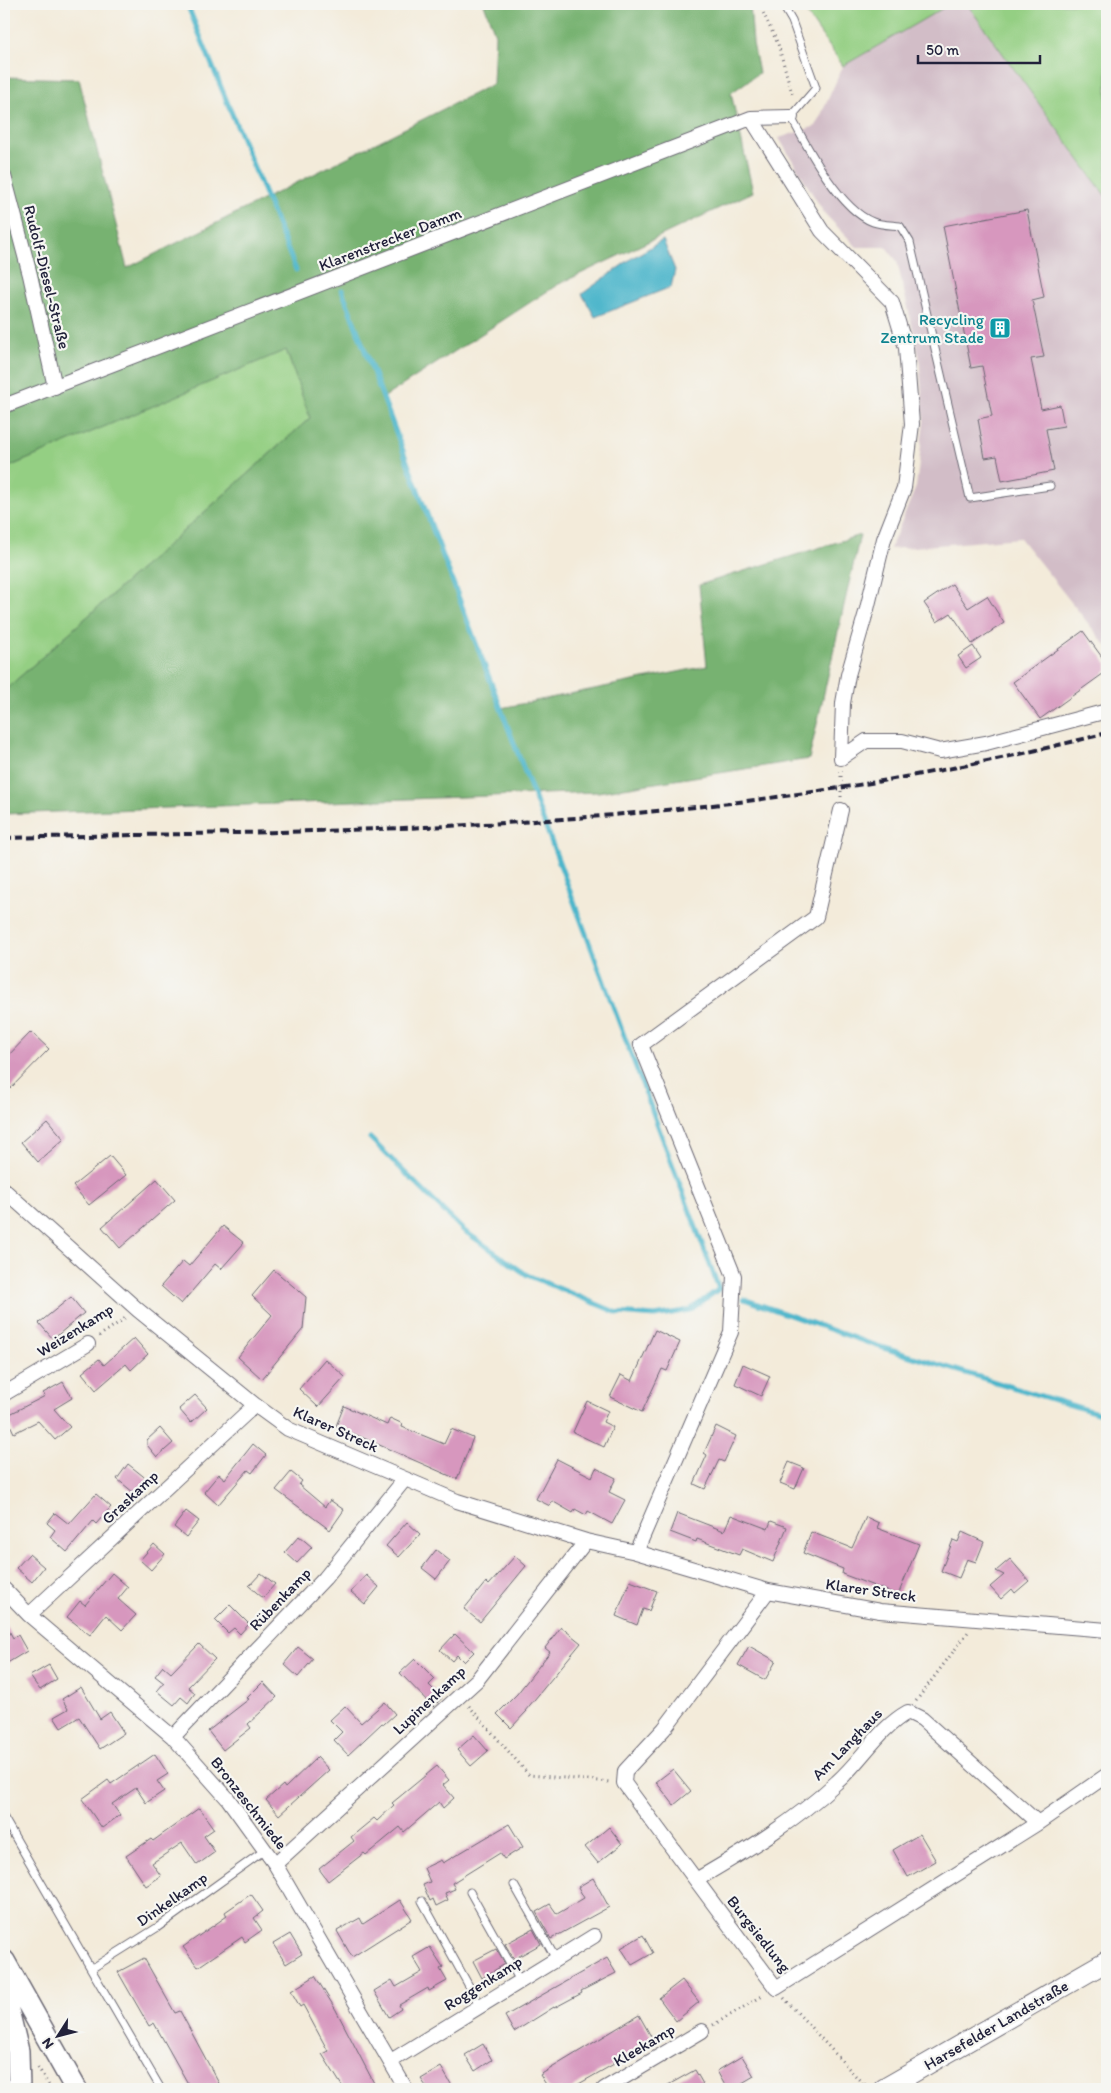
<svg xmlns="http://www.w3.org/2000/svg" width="1111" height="2093" viewBox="0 0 1111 2093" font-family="Itim,sans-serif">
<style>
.industrial{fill:#d2bdc7}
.green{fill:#94cf83;stroke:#5b785f}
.forest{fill:#77b271;stroke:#4c6a56}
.water{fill:#4db6cb;stroke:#386c83}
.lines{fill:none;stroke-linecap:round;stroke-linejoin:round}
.stream{stroke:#4db6cb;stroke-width:5}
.building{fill:#d797be}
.service-casing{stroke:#6b6873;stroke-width:9}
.minor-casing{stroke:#6b6873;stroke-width:16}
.secondary-casing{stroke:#6b6873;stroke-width:22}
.primary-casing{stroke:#6b6873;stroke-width:24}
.path{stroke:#6b6873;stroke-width:3;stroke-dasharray:1 4;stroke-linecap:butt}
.service{stroke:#fff;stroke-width:7}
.minor{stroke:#fff;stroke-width:14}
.secondary{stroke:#fff;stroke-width:20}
.primary{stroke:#fff;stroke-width:21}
.rail{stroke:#22223b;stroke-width:4;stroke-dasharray:8 4;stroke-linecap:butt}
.labels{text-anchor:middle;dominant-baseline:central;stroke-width:4.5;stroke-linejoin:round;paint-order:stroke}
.street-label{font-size:16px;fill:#22223b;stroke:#f6f6f2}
.culture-label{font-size:16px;fill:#0d838f;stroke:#f6f6f2;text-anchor:end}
</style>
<rect width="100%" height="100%" fill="#f6f6f2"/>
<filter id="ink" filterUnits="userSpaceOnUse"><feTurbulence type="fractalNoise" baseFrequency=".02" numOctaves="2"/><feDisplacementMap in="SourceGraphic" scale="10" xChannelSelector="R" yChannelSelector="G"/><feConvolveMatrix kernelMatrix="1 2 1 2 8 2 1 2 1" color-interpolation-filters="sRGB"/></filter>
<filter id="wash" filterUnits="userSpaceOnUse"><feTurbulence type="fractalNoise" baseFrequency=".0096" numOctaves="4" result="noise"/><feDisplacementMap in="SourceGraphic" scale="20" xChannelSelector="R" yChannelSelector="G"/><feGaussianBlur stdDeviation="1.12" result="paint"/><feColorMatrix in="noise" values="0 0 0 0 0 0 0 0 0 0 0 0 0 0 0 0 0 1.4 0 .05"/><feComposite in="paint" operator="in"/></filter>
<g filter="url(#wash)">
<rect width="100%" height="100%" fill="#f3ebda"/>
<path class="industrial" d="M950,4H967L1107,198V647L1020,538L890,549L916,487L924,421L919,356L897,261L886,247H857L824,213L779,138L816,126L843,66Z"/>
<path class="green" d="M800,4H950L843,66Z
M967,4H1107V198Z
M286,349L310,418L4,691V469Z"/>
<path class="forest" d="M484,4H750L753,43L759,73L731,93L753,192L557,285L383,398L501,708L707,666L699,585L860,535L809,759L598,792L4,814V691L310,418L286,350L4,469V77L79,79L127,268L493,84L495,34Z"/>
<path class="water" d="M663,240L675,270L671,287L595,317L582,294L632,258Z"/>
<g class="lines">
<path class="stream" d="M187,4L296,270
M342,290L553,846L719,1289L690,1310L655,1316L618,1313L527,1275L463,1230L370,1138
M744,1299L874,1345L1107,1416"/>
</g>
<g id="blocks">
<path class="building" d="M1027,210L1044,297L1032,300L1044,357L1031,359L1041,409L1060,405L1064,426L1046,429L1054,471L1002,481L997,456L985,458L978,419L992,416L982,366L971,368L943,226Z
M952,584L968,608L987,596L1004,623L972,644L951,613L937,622L924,603Z
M1083,631L1107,664V671L1040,719L1013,682Z
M973,646L981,658L966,668L958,656Z
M31,1032L49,1049L4,1095V1060Z
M47,1119L64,1139L38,1162L21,1142Z
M110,1156L126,1175L89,1205L73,1186Z
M157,1179L175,1200L120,1248L102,1227Z
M223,1226L244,1243L221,1269L215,1264L181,1304L161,1286L183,1261L189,1266Z
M274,1270L306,1297L303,1329L262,1379L238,1357L272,1315L252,1296Z
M71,1297L84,1313L53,1339L39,1323Z
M655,1330L680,1342L667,1371L662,1369L642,1412L610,1397L621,1375L632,1381Z
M134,1338L148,1354L131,1370L126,1364L96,1390L82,1373L99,1359L104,1365Z
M325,1359L345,1377L318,1407L299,1389Z
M743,1364L770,1376L761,1396L735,1384Z
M63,1382L72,1398L54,1409L70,1427L55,1440L38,1421L14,1433L6,1416L45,1396L43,1393Z
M195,1395L207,1408L191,1423L179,1409Z
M587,1401L608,1411L603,1422L613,1427L604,1447L573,1432Z
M344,1406L387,1425L390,1418L403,1424L402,1427L444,1444L451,1429L473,1438L457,1479L336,1426Z
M716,1426L736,1436L724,1462L719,1460L705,1489L694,1484L707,1455L704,1453Z
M160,1428L173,1443L157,1457L147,1445V1440Z
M253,1444L266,1455L252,1473L248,1470L218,1505L204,1492L219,1474L225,1479Z
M557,1459L592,1477L596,1468L616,1478L609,1492L625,1500L612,1524L588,1511L586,1515L575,1509L573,1513L552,1501L550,1506L536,1499Z
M789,1462L804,1468L795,1489L780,1483Z
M128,1464L148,1480V1485L139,1497L117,1479Z
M291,1472L302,1481L299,1485L325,1507L330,1500L344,1510L330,1530L276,1490Z
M96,1494L111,1507L96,1524L93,1521L67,1552L50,1537L55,1530L47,1523L55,1513L69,1524Z
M186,1511L199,1521L186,1537L174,1527Z
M677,1513L724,1531L731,1515L768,1529L771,1521L787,1527L773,1562L742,1549L739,1555L697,1539L696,1542L670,1532Z
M866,1517L879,1523L877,1528L919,1544L898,1595L842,1574L843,1569L803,1553L811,1532L852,1548Z
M407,1522L420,1534L399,1557L386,1546Z
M962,1532L984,1542L976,1562L967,1559L959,1578L941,1571L953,1540L958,1542Z
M299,1536L312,1547L297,1563L285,1552Z
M154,1544L165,1554L151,1570L140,1560Z
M436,1550L450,1561L436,1579L422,1568Z
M29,1554L44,1567L32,1582L16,1568Z
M515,1556L526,1566L480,1622L464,1609L486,1582L489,1585Z
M1010,1559L1029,1581L1015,1593L1012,1589L1001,1599L990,1587L1004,1575L996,1571Z
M112,1573L128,1587L118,1599L136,1615L122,1630L106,1615L90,1635L67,1617L80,1601L85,1605Z
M261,1573L275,1584L263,1598L249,1586Z
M366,1575L379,1587L365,1604L351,1592Z
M630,1581L657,1591L649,1611L643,1609L637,1625L616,1616Z
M230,1605L249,1624L240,1634L234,1628L228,1633L215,1620Z
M4,1621L13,1638L18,1635L27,1651L4,1665Z
M561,1627L581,1643L525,1711L526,1712L511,1728L497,1714L517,1694L550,1652L545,1648Z
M455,1634L474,1652L464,1662L457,1655L452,1661L440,1650Z
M199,1644L215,1659L188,1687L195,1693L188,1703L181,1697L174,1705L157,1691L164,1683L155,1676L163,1666L171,1673Z
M749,1646L776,1661L765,1680L738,1665Z
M298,1647L313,1659L298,1677L284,1664Z
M415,1659L435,1679L429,1685L442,1698L433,1707L400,1673Z
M49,1665L57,1679L40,1690L30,1676Z
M263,1682L277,1697L248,1724L251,1728L223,1750L208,1731L249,1699L247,1698Z
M81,1687L100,1719L110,1712L124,1733L100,1749L79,1717L61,1728L54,1717L68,1709L62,1699Z
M385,1702L395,1714L384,1724L382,1723L348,1755L334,1740L342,1732L330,1720L345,1706L361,1723Z
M474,1735L488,1751L471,1766L457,1750Z
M155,1754L168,1774L157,1781L164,1791L146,1803L136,1788L112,1804L120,1815L102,1828L82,1799L108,1780L111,1784Z
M317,1757L329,1770L279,1815L266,1800L283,1785L285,1788Z
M437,1766L449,1780L443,1785L454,1798L443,1808L439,1802L404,1832L400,1827L366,1855L364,1853L328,1881L319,1869L354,1841L351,1837L374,1818L377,1821L394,1805L392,1803Z
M673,1769L691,1791L674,1805L656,1782Z
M199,1808L214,1829L204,1836L215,1852L197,1865L182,1843L152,1863L161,1876L146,1886L126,1856L151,1839L153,1841Z
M509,1824L523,1847L504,1859L500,1853L452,1883L455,1889L445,1893L448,1900L436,1906L433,1899L430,1901L423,1885L430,1882L424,1868L441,1860L443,1863Z
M609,1827L622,1844L598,1863L585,1847Z
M920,1834L936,1861L908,1877L893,1850Z
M593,1878L609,1907L551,1939L536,1912L550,1904L557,1914L584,1898L578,1887Z
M251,1894L263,1911L254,1918L262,1930L245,1942L242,1937L198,1967L183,1947L227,1916L225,1912Z
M400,1900L412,1919L352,1957L337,1931L360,1918L363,1924Z
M533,1929L541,1944L514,1959L505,1944Z
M290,1934L302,1954L286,1964L273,1944Z
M643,1935L653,1953L632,1965L621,1948Z
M430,1947L443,1967L440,1969L447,1981L429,1991L428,1988L399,2005L401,2009L389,2017L374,1991L392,1980L396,1987L422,1972L413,1957Z
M496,1949L505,1964L482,1978L473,1961Z
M144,1958L175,2013L180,2011L222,2089H191L154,2023L149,2026L118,1972Z
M607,1958L616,1973L581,1991L582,1993L554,2008V2007L514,2032L505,2016Z
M315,1976L336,2010L377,2089H344L322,2054L328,2051L303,2005L300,2007L291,1991Z
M682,1980L699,2002L676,2021L659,1998Z
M639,2015L653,2040L613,2062L614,2064L570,2089H549L540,2075Z
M483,2044L492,2060L475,2071L465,2055Z
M742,2056L754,2076L732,2089H727L717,2071Z
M441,2067L454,2089H428L421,2079Z
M695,2070L703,2084L693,2089H661Z"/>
</g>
</g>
<g filter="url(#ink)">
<use href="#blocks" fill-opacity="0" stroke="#6b6873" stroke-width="1"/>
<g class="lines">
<g class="service-casing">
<path id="service" d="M782,4L792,21L816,88L791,117C807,147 840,210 873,222C881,225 892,225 900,226L910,242L970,498L1050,486
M4,1818L91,1969L158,1927L265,1850
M514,1885L556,1959
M470,1892L520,1981
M422,1901L480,2006
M91,1969L161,2089"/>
</g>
<g class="minor-casing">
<path id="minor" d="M751,118L822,231L892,302L906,348L912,424L904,488L884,539L867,609L848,675L843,703L841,758
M4,176L30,275L55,387
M4,406L751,118L791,117
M841,758L866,741H902L940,751L986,743L1107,711
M4,1190L138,1310L255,1405L288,1429L457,1501L586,1541L636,1552L768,1591L880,1611L1107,1630
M4,1394L88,1344
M636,1552L731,1332L734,1276L641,1045L816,917L841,810
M4,1589L29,1615L173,1737L228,1799L275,1864L406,2089
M768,1591L664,1729L625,1771L624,1783L776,1988L1038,1823L1107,1775
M29,1615L255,1405
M173,1737L325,1578L405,1479
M275,1864L477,1680L586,1541
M696,1880C746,1851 795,1821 837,1782C862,1760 879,1728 908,1712L922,1719L1038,1823
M391,2061L594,1936
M604,2089L702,2031"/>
</g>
<g class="secondary-casing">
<path id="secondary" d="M884,2089L1107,1961"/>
</g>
<g class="primary-casing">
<path id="primary" d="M4,1961L76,2089
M4,1994L18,2051L19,2089"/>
</g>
<path class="path" d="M759,4L778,44L793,97
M841,797V771
M99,1336L127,1317
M916,1701L968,1632
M469,1706L529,1775L611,1782
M784,1998L864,2085
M713,2025L764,1995
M38,2067L51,2089
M856,2089L869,2082"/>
<use href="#service" class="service"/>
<use href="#minor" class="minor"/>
<use href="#secondary" class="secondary"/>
<use href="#primary" class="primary"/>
<path class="rail" d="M4,838C190,833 376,833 562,819C745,806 929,779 1107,733"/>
</g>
</g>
<defs>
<g id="building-square" transform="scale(1.125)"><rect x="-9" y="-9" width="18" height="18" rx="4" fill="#0f9aa8" stroke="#f6f6f2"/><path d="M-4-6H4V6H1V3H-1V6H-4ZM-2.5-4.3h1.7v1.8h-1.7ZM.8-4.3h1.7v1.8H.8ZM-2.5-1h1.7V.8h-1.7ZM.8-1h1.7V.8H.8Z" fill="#fff"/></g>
</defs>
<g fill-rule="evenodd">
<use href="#building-square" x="1000" y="328"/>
</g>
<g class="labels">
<g class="street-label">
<text transform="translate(390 239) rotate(-21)">Klarenstrecker Damm</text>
<text transform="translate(47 277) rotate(76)">Rudolf-Diesel-Straße</text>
<text transform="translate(75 1330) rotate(-32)">Weizenkamp</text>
<text transform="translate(336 1429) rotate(24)">Klarer Streck</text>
<text transform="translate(130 1497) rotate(-43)">Graskamp</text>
<text transform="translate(871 1590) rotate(8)">Klarer Streck</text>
<text transform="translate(280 1599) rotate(-46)">Rübenkamp</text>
<text transform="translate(429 1700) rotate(-43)">Lupinenkamp</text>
<text transform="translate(847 1744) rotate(-46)">Am Langhaus</text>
<text transform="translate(249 1803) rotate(52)">Bronzeschmiede</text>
<text transform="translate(172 1899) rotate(-35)">Dinkelkamp</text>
<text transform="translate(759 1934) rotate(52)">Burgsiedlung</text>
<text transform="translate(483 1983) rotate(-32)">Roggenkamp</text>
<text transform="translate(996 2025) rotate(-30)">Harsefelder Landstraße</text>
<text transform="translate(644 2045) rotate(-31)">Kleekamp</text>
</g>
<g class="culture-label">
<text x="984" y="319">Recycling<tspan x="984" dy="18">Zentrum Stade</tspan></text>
</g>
</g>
<rect width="1111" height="2093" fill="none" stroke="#f6f6f2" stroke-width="20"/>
<g transform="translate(58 2036) rotate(234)" stroke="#f6f6f2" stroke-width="4" paint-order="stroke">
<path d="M0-4L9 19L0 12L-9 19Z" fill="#22223b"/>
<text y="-8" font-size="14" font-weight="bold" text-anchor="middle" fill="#22223b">N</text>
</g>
<path d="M918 55v8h122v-8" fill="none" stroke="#22223b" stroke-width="2.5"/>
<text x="926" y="55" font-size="15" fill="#22223b" stroke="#f6f6f2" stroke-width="4" paint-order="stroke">50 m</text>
</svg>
